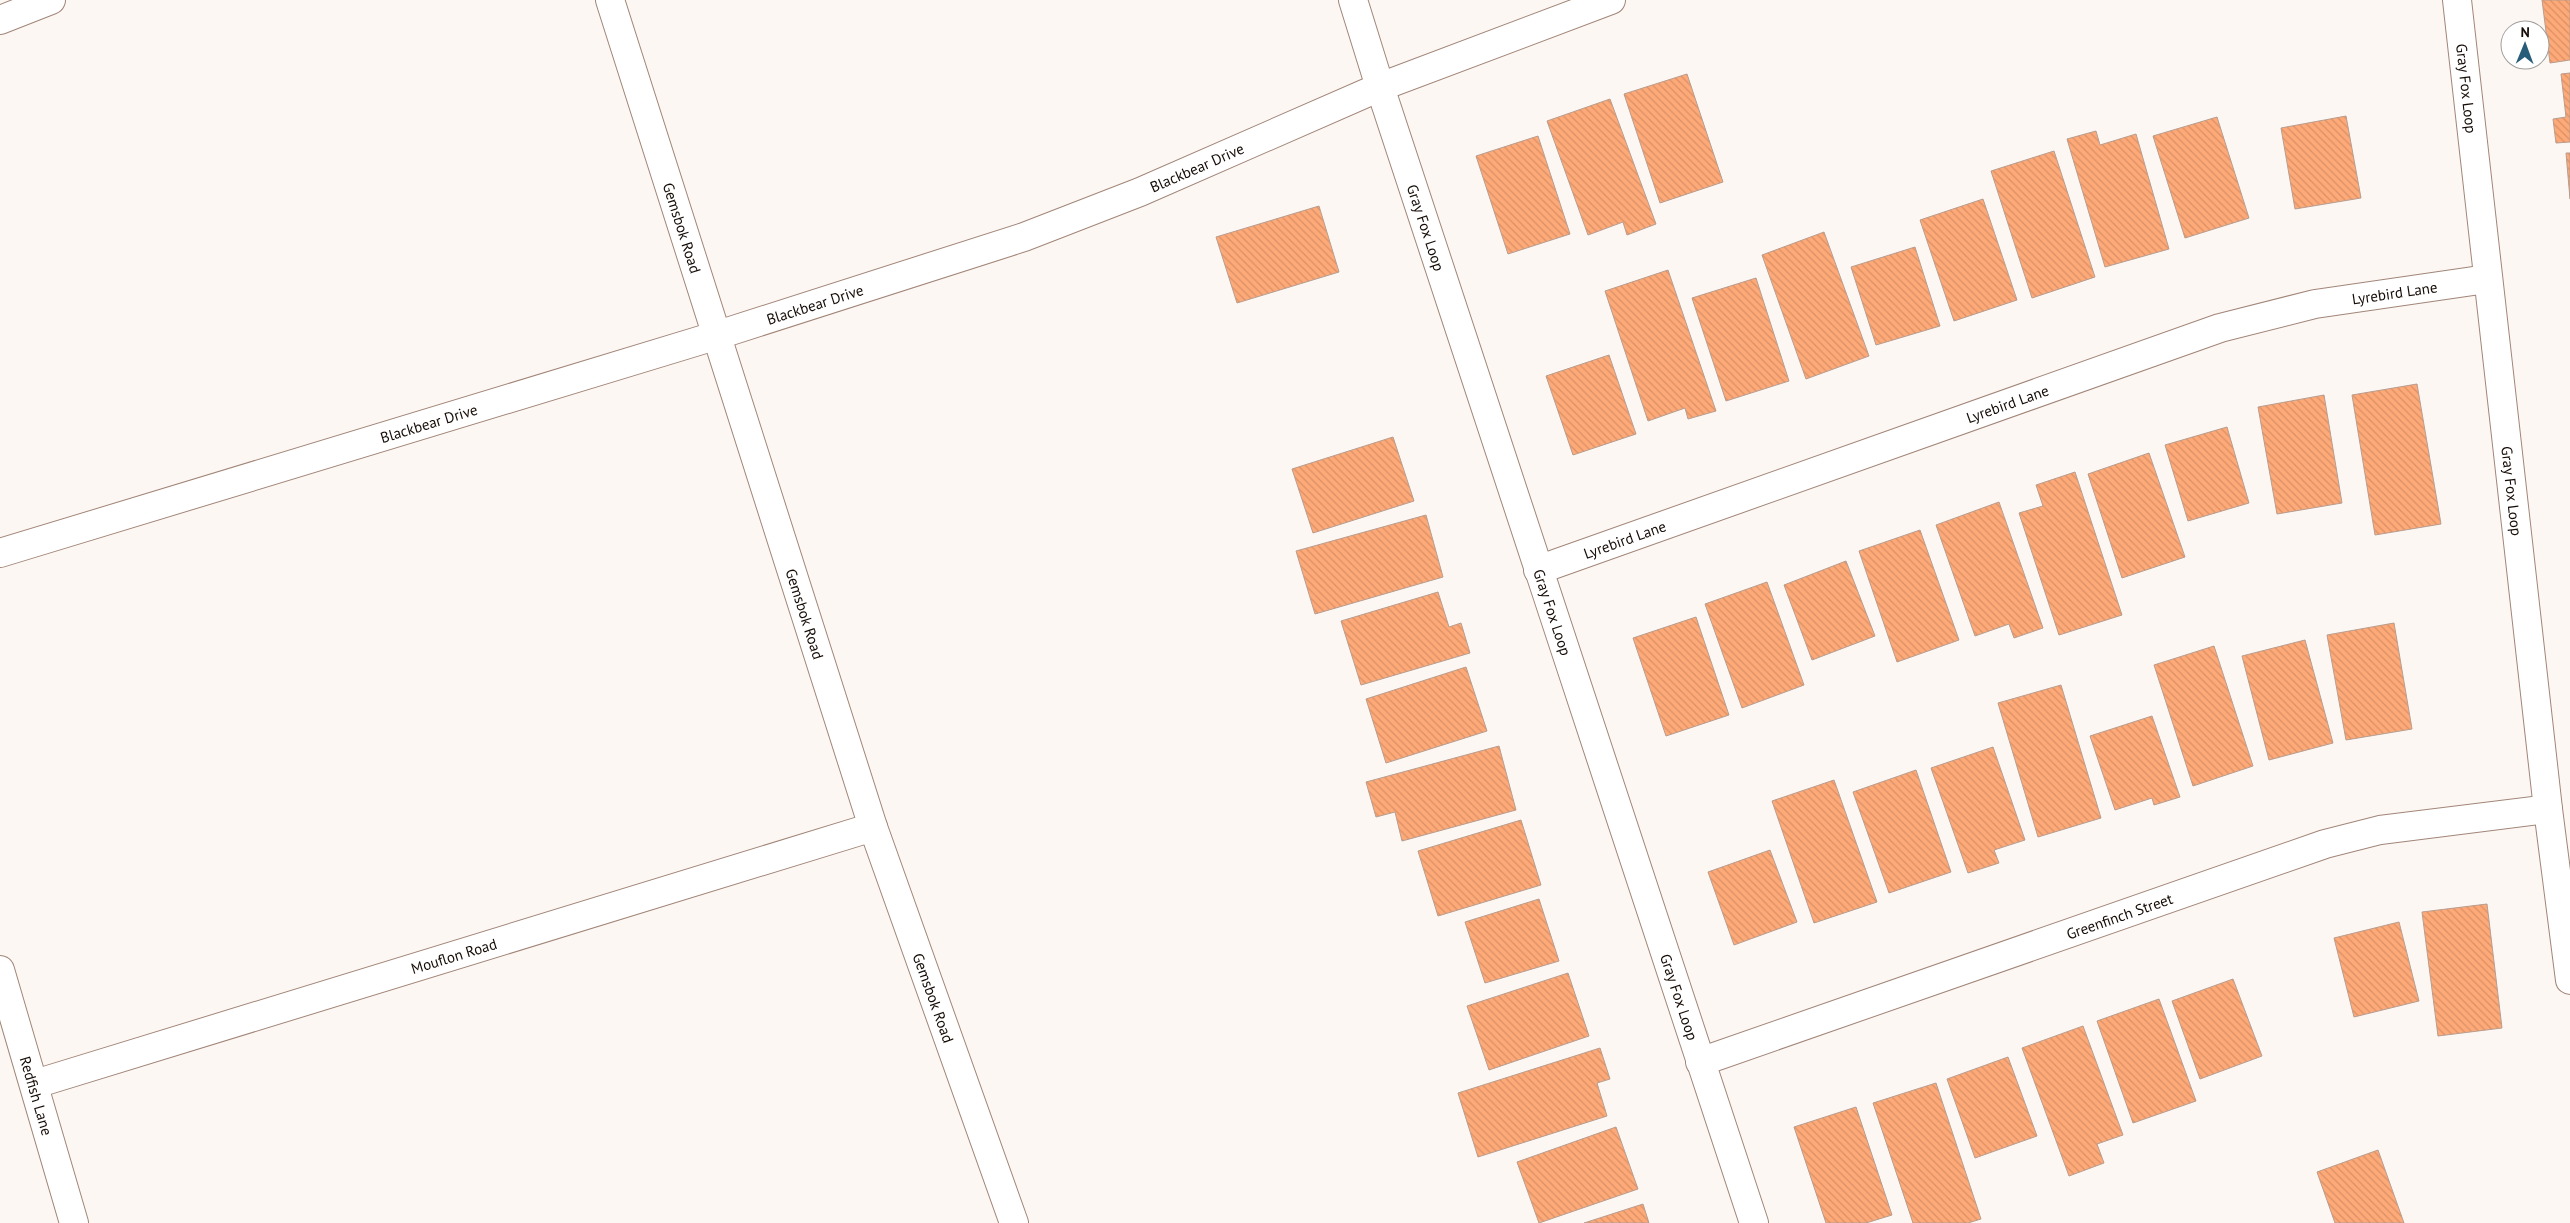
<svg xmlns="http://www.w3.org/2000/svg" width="2570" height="1223" viewBox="0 0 2570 1223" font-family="'PT Sans',sans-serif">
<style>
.building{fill:url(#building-back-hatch);stroke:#b89d8e}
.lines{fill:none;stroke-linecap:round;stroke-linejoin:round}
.minor-casing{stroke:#a18678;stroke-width:30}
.minor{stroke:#fff;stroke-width:28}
.labels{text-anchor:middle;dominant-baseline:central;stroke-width:5;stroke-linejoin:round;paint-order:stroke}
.street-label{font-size:15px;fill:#150c07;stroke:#fff}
</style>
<defs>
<pattern id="building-back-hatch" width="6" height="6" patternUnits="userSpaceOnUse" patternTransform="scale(1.25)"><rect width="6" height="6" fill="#fea978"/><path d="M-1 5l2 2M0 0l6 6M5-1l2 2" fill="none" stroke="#d99066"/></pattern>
</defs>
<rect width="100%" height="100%" fill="#fdf7f4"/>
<path class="building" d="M2542,0H2570V60L2550,63Z
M2570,73V142L2556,143L2553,119L2566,117L2561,74Z
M1687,74L1723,182L1660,203L1624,94Z
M1610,99L1656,224L1627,235L1623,222L1588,235L1547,121Z
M2346,116L2361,198L2295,209L2281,128Z
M2217,117L2249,218L2185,238L2153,136Z
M2096,131L2100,145L2136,134L2169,249L2105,267L2067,139Z
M1538,136L1570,234L1508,254L1476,156Z
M2054,151L2095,277L2032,298L1991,171Z
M2566,153H2570V199Z
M1983,199L2017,300L1954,321L1920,220Z
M1319,206L1339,272L1237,303L1216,237Z
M1824,232L1869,356L1806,379L1762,255Z
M1915,247L1940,326L1876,345L1851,267Z
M1668,270L1716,411L1688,419L1685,408L1648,421L1605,291Z
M1756,278L1789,381L1726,401L1692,298Z
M1609,355L1636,434L1573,455L1546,376Z
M2417,384L2441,524L2375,535L2352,395Z
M2324,395L2342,503L2277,514L2258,407Z
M2227,427L2249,503L2188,521L2165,445Z
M1393,437L1414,501L1313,533L1292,469Z
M2149,453L2185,557L2122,578L2088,474Z
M2075,472L2122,615L2059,635L2019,513L2043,506L2036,485Z
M1999,502L2043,628L2014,638L2009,624L1975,636L1936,525Z
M1426,515L1443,577L1315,614L1296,551Z
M1920,530L1959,640L1897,662L1859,551Z
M1846,561L1875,636L1812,660L1784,585Z
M1767,582L1804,685L1742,708L1705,604Z
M1438,592L1449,627L1461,623L1470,653L1361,685L1341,621Z
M1696,617L1729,715L1666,736L1633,638Z
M2394,623L2412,729L2346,740L2327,635Z
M2305,640L2333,743L2269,760L2242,656Z
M2214,646L2253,766L2193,786L2154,665Z
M1466,667L1487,731L1386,763L1366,699Z
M2061,685L2101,818L2038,837L1998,703Z
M2152,716L2180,797L2154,805L2152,798L2115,810L2090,736Z
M1499,746L1516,810L1402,841L1395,812L1376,817L1366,782Z
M1993,747L2025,840L1994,850L1999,863L1968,873L1931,768Z
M1916,770L1951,872L1889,893L1853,792Z
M1834,780L1877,902L1814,923L1772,801Z
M1521,820L1541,885L1438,916L1418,851Z
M1770,850L1797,922L1734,945L1708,872Z
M1539,899L1559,961L1485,983L1465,922Z
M2487,904L2502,1028L2438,1036L2422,912Z
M2399,922L2419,1001L2354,1017L2334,938Z
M1568,973L1589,1036L1489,1070L1467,1006Z
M2233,979L2262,1056L2200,1079L2172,1001Z
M2159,999L2196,1101L2133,1123L2097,1021Z
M2083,1026L2123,1135L2097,1144L2104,1163L2069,1176L2022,1048Z
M1600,1048L1610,1079L1597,1083L1607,1116L1478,1157L1458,1093Z
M2008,1057L2037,1136L1975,1158L1947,1079Z
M1936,1083L1981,1219L1968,1223H1913L1873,1103Z
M1856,1107L1892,1215L1866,1223H1826L1794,1127Z
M1616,1127L1638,1189L1539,1223L1517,1162Z
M2378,1150L2404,1223H2335L2317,1172Z
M1643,1204L1649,1223H1584Z"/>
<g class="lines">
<g class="minor-casing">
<g id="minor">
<path id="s1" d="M610,0L873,827L1014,1223"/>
<path id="s2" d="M1353,0L1380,87L1754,1223"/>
<path id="s3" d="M2457,0L2548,809L2570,980"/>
<path d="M0,20L51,0"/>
<path id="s4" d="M0,553L718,335L1024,237L1140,192L1380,87L1611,0"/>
<path id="s5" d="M1538,570L2220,328L2315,304L2487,279"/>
<path id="s6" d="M0,970L74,1223"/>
<path id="s7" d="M1700,1062L2325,844L2380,830L2548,809"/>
<path id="s8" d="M35,1084L873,827"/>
</g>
</g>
<use href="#minor" class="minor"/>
</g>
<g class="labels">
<g class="street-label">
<text stroke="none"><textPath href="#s3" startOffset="89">Gray Fox Loop</textPath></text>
<text stroke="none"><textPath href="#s4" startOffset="1258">Blackbear Drive</textPath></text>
<text stroke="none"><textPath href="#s1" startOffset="239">Gemsbok Road</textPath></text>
<text stroke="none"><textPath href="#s2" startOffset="239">Gray Fox Loop</textPath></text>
<text stroke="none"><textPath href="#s5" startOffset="902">Lyrebird Lane</textPath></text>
<text stroke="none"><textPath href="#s4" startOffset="852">Blackbear Drive</textPath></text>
<text stroke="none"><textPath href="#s5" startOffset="498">Lyrebird Lane</textPath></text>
<text stroke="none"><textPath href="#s4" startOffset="448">Blackbear Drive</textPath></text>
<text stroke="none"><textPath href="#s3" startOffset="494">Gray Fox Loop</textPath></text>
<text stroke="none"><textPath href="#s5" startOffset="92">Lyrebird Lane</textPath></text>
<text stroke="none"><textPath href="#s2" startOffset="644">Gray Fox Loop</textPath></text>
<text stroke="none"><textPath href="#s1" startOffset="644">Gemsbok Road</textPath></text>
<text stroke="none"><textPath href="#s7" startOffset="444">Greenfinch Street</textPath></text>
<text stroke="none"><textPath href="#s8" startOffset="438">Mouflon Road</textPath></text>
<text stroke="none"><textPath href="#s2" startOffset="1049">Gray Fox Loop</textPath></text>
<text stroke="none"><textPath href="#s1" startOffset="1049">Gemsbok Road</textPath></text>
<text stroke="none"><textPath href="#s6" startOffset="131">Redfish Lane</textPath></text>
</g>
</g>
<g transform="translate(2525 45) rotate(1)"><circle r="24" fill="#ffffff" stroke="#a19e9c"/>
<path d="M0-4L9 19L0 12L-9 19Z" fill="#275d78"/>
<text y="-8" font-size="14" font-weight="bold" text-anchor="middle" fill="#150c07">N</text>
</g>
</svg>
